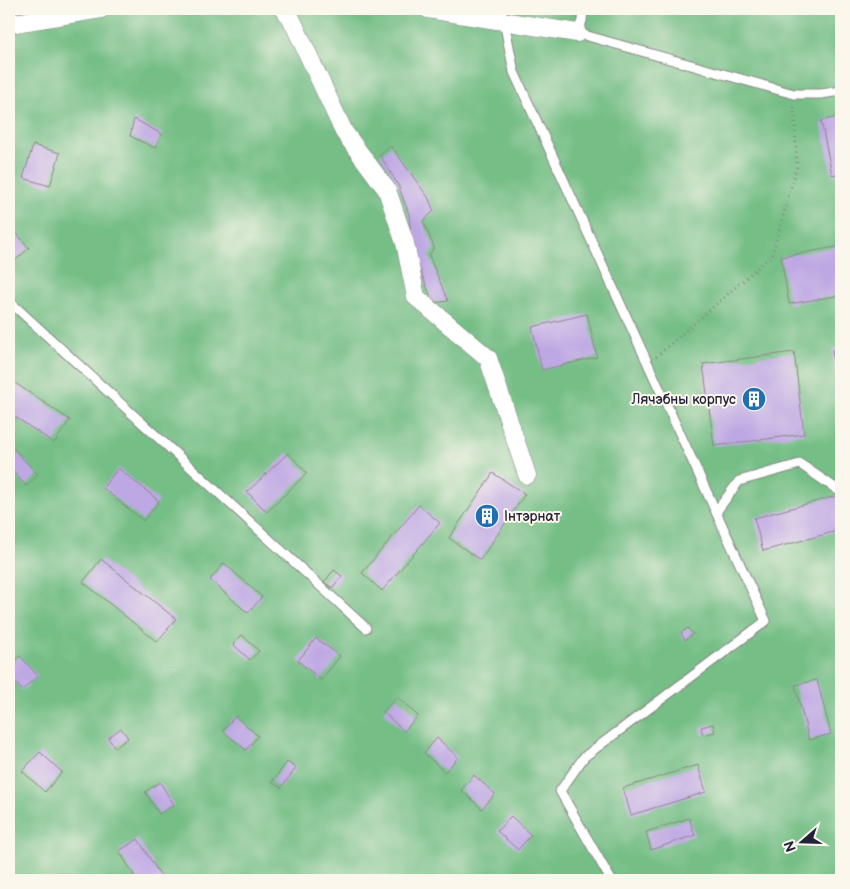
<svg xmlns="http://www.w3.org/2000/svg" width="850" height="889" viewBox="0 0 850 889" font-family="'Balsamiq Sans',sans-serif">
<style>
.forest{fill:#74be86;stroke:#4b7060}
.building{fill:#bea8e3}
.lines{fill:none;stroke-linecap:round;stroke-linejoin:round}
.lane-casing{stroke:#8a8686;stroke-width:11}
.street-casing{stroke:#8a8686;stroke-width:19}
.path{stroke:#8a8686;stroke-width:3;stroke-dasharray:1 4;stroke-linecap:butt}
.lane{stroke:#fff;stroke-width:9}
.street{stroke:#fff;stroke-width:18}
.labels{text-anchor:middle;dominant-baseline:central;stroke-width:4;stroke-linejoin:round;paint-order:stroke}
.poi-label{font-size:14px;fill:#22223b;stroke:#fbf7ec;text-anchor:end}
</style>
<rect width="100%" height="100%" fill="#fbf7ec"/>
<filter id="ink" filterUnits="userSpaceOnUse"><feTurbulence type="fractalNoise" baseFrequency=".02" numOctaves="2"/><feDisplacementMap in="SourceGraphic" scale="10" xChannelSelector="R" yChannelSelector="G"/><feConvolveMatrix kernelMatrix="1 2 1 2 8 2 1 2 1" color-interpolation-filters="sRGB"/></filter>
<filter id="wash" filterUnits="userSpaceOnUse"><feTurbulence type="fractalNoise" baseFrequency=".0096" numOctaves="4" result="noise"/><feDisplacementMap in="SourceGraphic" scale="20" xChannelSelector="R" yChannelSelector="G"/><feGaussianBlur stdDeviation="1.12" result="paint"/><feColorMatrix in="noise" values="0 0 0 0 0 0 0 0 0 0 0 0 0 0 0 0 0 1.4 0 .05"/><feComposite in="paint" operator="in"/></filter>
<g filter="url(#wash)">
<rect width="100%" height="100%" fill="#f2ead1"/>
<path class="forest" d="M9,9H841V880H9Z"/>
<g id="blocks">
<path class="building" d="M841,116V173L832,175L821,121Z
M134,119L162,134L155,148L130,136Z
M33,145L60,153L50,186L23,178Z
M391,146L428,197L434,211L423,221L434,247L429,256L448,301L433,303L412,249L409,214L398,185L380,155Z
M9,224L29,248L9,266Z
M841,246V295L789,304L781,257Z
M587,314L597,357L542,370L532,327Z
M841,348V408H840L832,350Z
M794,352L804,434L714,446L703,364Z
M9,379L70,420L54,443L9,413Z
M13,448L38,475L26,486L9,467V452Z
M288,453L307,473L267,512L247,492Z
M118,468L159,501L143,521L103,488Z
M493,473L525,494L480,560L449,538Z
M840,495L841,530L763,551L754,518Z
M419,505L440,523L382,591L362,573Z
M101,559L176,619L157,642L83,582Z
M224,563L262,597L248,613L210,580Z
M334,570L342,576L332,588L324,582Z
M688,628L693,634L685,640L681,633Z
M242,635L259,651L250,660L233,644Z
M316,638L340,656L321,680L298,661Z
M20,656L38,676L22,690L9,676V667Z
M817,680L831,734L809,740L795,685Z
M397,697L418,716L404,731L383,712Z
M235,716L258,736L246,750L223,731Z
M713,724L715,732L703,735L701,727Z
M121,728L128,738L115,748L108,738Z
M437,738L458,757L445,772L424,753Z
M40,752L62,772L45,792L22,771Z
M287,762L296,768L281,788L272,782Z
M698,765L706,792L631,815L623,788Z
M474,775L495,794L482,809L461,790Z
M160,782L174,805L159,814L145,792Z
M511,816L531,835L518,850L497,831Z
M689,818L695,835L651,850L646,832Z
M138,839L163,880H137L119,851Z"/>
</g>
</g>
<g filter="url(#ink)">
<use href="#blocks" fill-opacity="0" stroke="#8a8686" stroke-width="1"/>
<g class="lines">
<g class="lane-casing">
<path id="lane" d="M583,9L582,21L577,33L794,94H821L841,91
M504,21L514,72L766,621L584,757L560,791L611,880
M9,301L366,628
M716,512L739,481L800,464L841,492"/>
</g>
<g class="street-casing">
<path id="street" d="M284,9L291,18L344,132L387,190L405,243L416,297L488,358L527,475
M428,9L577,33
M9,24L101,9"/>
</g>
<path class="path" d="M656,357L772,255L797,166L794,104"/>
<use href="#lane" class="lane"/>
<use href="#street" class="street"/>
</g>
</g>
<defs>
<g id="building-disc" transform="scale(1.25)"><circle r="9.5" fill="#1f6fb2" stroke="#fbf7ec"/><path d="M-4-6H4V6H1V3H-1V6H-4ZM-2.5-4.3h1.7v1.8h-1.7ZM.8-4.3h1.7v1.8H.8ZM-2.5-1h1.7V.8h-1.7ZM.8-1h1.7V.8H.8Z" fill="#fff"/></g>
</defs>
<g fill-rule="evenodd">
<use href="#building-disc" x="754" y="399"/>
<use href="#building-disc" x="487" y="516"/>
</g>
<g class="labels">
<g class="poi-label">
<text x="736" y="399">Лячэбны корпус</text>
<text x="504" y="516" text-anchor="start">Інтэрнат</text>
</g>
</g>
<rect width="850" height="889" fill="none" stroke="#fbf7ec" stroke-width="30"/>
<g transform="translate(802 842) rotate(250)" stroke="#fbf7ec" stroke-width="4" paint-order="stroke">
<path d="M0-4L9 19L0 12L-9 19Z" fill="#22223b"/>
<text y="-8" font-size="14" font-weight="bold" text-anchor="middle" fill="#22223b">N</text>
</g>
</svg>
